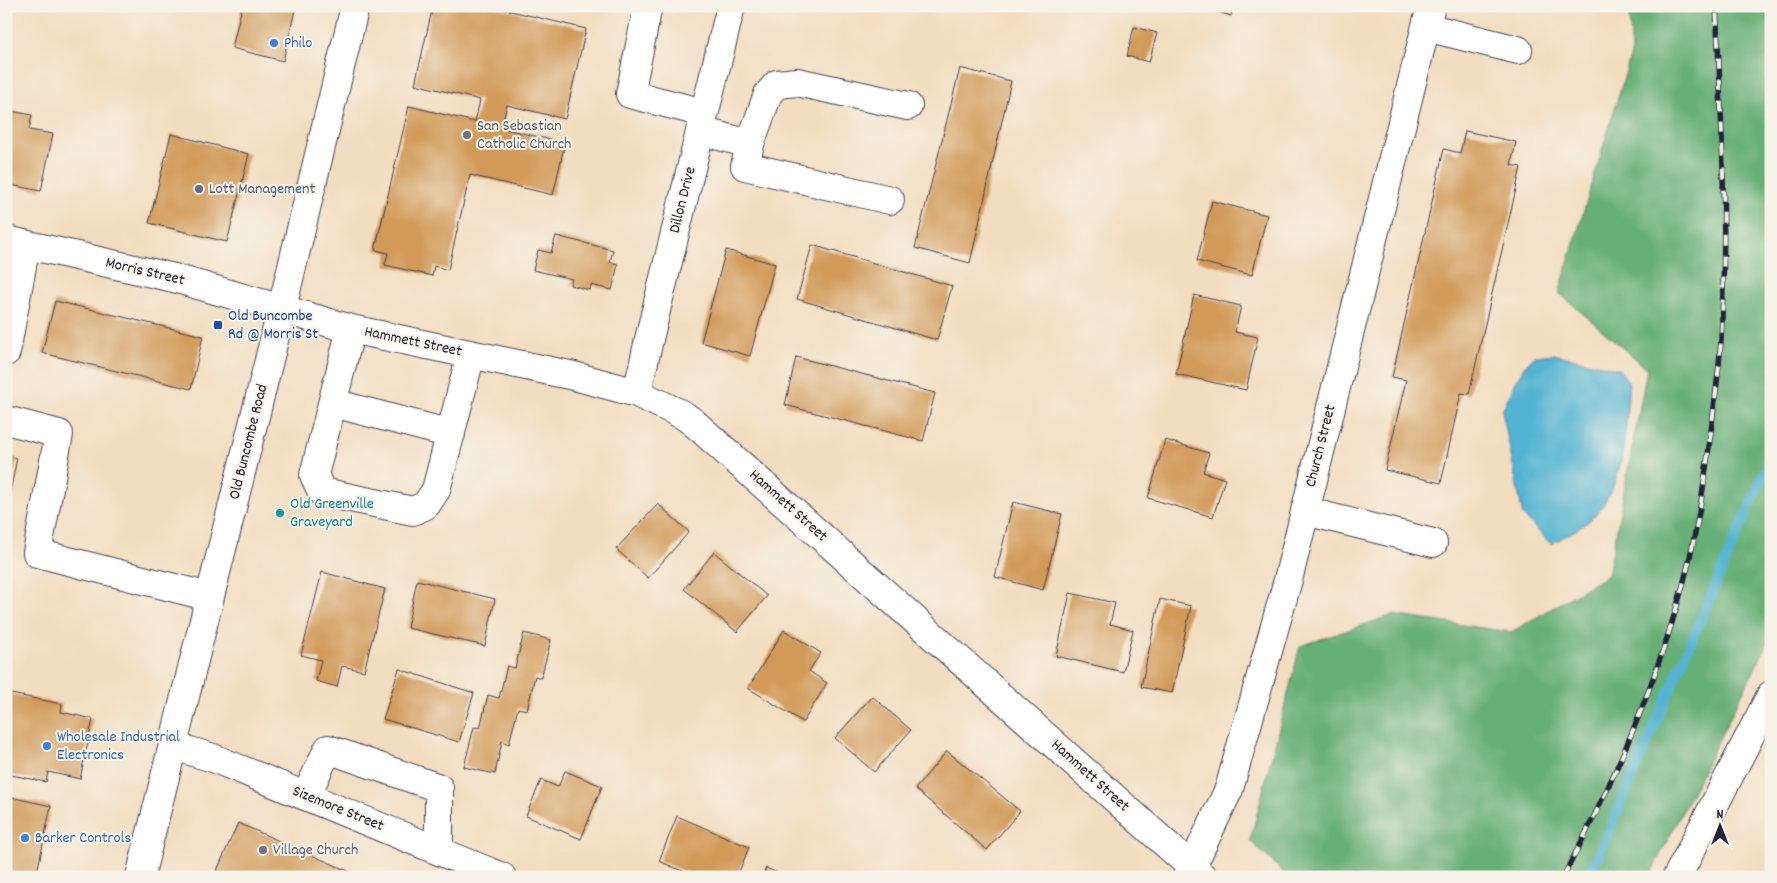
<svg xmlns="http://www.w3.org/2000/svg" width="1777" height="883" viewBox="0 0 1777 883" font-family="Dekko,sans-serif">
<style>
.forest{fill:#66af76;stroke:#446858}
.water{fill:#53b3d2;stroke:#3a6a86}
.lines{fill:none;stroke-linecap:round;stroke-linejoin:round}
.stream{stroke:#53b3d2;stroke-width:10}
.building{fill:#d19a59}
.minor-casing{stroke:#413e4f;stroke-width:30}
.minor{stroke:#fff;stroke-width:28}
.rail-casing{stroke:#22223b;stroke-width:5.5}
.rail{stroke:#f7f3e8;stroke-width:4;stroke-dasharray:11;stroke-linecap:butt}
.shop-dot{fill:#3f7fe0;stroke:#f7f3e8;stroke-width:2}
.worship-dot{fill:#6b7280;stroke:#f7f3e8;stroke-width:2}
.service-dot{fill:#5c6f8a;stroke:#f7f3e8;stroke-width:2}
.transit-dot{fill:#1a4fb4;stroke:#f7f3e8;stroke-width:2}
.culture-dot{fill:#0f9aa8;stroke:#f7f3e8;stroke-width:2}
.labels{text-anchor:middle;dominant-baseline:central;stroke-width:4;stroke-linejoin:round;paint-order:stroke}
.shop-label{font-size:16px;fill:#366cbe;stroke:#f7f3e8;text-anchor:start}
.worship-label{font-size:16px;fill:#5b616d;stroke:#f7f3e8;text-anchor:start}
.service-label{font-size:16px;fill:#4e5e75;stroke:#f7f3e8;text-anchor:start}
.street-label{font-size:16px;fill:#22223b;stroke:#f7f3e8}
.transit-label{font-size:16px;fill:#164399;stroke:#f7f3e8;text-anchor:start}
.culture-label{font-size:16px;fill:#0d838f;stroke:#f7f3e8;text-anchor:start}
</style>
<rect width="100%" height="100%" fill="#f7f3e8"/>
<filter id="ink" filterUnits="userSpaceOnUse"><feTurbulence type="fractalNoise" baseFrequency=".02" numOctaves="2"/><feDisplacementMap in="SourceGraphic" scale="10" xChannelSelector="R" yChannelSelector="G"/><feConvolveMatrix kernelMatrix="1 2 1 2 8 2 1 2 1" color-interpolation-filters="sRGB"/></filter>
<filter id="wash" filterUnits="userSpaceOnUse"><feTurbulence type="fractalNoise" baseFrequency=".0096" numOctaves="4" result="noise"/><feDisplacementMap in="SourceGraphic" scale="20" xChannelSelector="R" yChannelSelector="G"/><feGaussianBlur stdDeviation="1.12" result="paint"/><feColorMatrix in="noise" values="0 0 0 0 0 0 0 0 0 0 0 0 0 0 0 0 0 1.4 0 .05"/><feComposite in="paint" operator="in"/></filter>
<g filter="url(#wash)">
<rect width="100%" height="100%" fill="#f3ddc0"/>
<path class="forest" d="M1628,6H1771V637L1649,877H1288L1250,841L1300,646L1393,615L1511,632L1608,575L1647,369L1559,293L1632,51Z"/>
<path class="water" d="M1554,354L1619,369L1629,383C1625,428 1627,483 1593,517C1582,528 1565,536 1551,544L1523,516L1502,410L1523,368L1535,356Z"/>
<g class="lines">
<path class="stream" d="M1589,877L1771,457"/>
</g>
<g id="blocks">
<path class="building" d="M242,6H296L283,61L232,48Z
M433,6H490L586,29L565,119L507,105L501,128L565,143L553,195L470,175L448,270L434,266L432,276L385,265L388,253L375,250L409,106L475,122L480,100L415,84Z
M1199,6H1233L1231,16Z
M1134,27L1157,33L1149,62L1127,56Z
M960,68L1011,81L970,263L915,248Z
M6,110L32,115L29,130L53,134L41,191L6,184Z
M1465,131L1516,142L1511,165L1521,167L1469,394L1461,393L1441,483L1385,470L1406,380L1392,377L1444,149L1460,153Z
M171,134L249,154L227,242L149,223Z
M1212,201L1267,215L1252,275L1197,261Z
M556,236L613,250L610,262L618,264L612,290L591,285L590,290L570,285L572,279L533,270L538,250L551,253Z
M812,245L952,286L937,340L797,299Z
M726,250L775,264L750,356L701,342Z
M1194,295L1241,306L1235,332L1258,337L1246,390L1176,374Z
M55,301L203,336L191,389L42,353Z
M796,357L935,393L923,441L785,405Z
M1165,440L1209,453L1203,472L1225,479L1213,517L1148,498Z
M6,456L17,458L7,507H6Z
M1013,502L1062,514L1043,590L995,577Z
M658,504L689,532L648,578L616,549Z
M714,552L767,596L737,632L684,589Z
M322,572L385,589L364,671L342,666L337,687L316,681L321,660L301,655Z
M417,580L495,599L485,646L407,628Z
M1070,593L1115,603L1110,624L1133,630L1123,672L1056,656Z
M1160,599L1191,606L1172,693L1141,687Z
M784,630L821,653L809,671L827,683L803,722L748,688Z
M524,633L551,640L541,678L535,676L527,710L518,708L509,744L502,741L495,774L464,767L474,727L480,728L488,695L499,698L507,666L515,668Z
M399,669L474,693L459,742L383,719Z
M6,693L62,704L61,712L93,719L80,779L48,772L46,782L6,774Z
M872,696L911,730L874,772L835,738Z
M947,751L1020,811L987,850L915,789Z
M565,771L602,786L581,839L526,816L541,780L558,787Z
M6,796L51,806L36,877L6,871Z
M677,816L749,847L737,877H696L659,861Z
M238,823L362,877H214Z
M766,868L787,877H762Z"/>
</g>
</g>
<g filter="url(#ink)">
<use href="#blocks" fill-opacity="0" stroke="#413e4f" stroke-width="1"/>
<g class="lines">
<g class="minor-casing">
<path id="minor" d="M648,6L630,94L704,113
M1426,27L1518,50
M700,131L750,144L745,166L890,200
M750,144L768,94L777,84L797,82L908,106
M6,240L174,278L351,329L574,376L637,393L683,415L693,422L1203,877
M351,329L314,475L322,492L413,511L426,505L436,490L471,354
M6,352L26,245
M637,393L650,335L731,6
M333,403L451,434
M6,420L59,434L37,553L210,597
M1305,511L1433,543
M173,746L213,758L502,877
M306,796L328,749L439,788V851
M140,877L282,308L355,6
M1187,877L1229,789L1288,580L1431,6
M1677,877L1771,695"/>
</g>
<use href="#minor" class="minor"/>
<g class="rail-casing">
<path id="rail" d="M1563,877C1613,784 1655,687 1683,585C1696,537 1704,488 1710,439C1714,406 1719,373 1721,340C1727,230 1722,116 1716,6"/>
</g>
<use href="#rail" class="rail"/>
</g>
</g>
<g class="shop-dot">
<circle cx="274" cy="43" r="5"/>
<circle cx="47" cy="746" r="5"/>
<circle cx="25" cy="838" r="5"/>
</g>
<g class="worship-dot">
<circle cx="467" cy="135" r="5"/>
<circle cx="263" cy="850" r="5"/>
</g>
<circle class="service-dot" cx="199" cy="189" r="5"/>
<rect class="transit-dot" x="213" y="320" width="10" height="10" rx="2.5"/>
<circle class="culture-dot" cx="280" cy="513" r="5"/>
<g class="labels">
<g class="shop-label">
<text x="284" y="43">Philo</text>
<text x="57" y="737">Wholesale Industrial<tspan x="57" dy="18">Electronics</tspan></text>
<text x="35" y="838">Barker Controls</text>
</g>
<g class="worship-label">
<text x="477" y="126">San Sebastian<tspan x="477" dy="18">Catholic Church</tspan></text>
<text x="273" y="850">Village Church</text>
</g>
<g class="service-label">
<text x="209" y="189">Lott Management</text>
</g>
<g class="street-label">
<text transform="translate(683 200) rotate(-76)">Dillon Drive</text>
<text transform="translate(145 272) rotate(13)">Morris Street</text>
<text transform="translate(413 342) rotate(12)">Hammett Street</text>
<text transform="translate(249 442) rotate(-76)">Old Buncombe Road</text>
<text transform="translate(1321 446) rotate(-76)">Church Street</text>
<text transform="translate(788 506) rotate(42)">Hammett Street</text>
<text transform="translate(1090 776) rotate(42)">Hammett Street</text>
<text transform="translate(338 809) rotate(22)">Sizemore Street</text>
</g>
<g class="transit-label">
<text x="228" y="316">Old Buncombe<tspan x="228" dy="18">Rd @ Morris St</tspan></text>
</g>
<g class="culture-label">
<text x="290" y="504">Old Greenville<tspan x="290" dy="18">Graveyard</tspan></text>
</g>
</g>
<rect width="1777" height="883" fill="none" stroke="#f7f3e8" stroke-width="25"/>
<g transform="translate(1720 826)" stroke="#f7f3e8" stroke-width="4" paint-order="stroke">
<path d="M0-4L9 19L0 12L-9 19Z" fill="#22223b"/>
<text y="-8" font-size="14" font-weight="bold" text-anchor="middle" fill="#22223b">N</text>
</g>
</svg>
